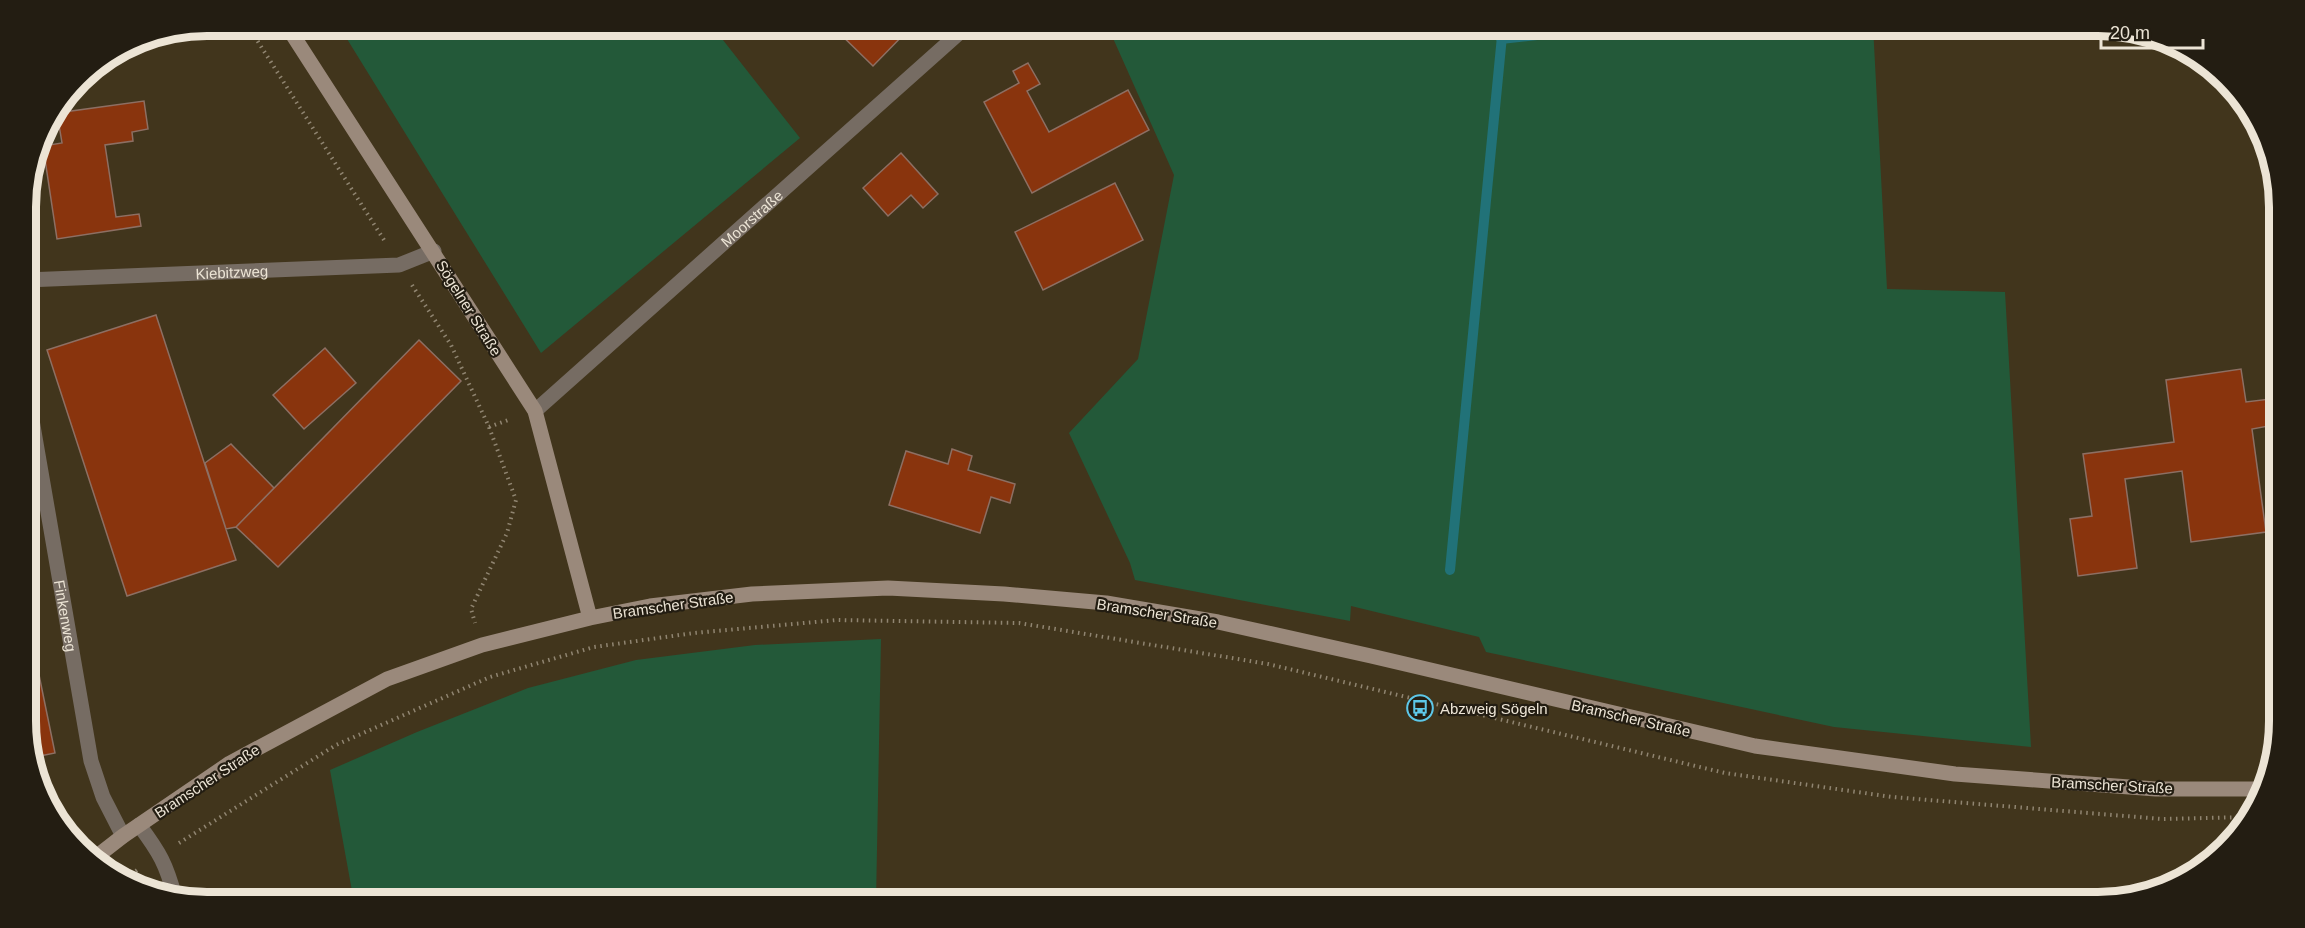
<svg xmlns="http://www.w3.org/2000/svg" width="2305" height="928" viewBox="0 0 2305 928" font-family="Helvetica,sans-serif">
<style>
.green{fill:#235939}
.lines{fill:none;stroke-linecap:round;stroke-linejoin:round}
.stream{stroke:#217278;stroke-width:10}
.building{fill:#89340d;stroke:#8d6f63;stroke-width:1.5}
.path{stroke:#908571;stroke-width:4;stroke-dasharray:1.5 4.5;stroke-linecap:butt}
.street{stroke:#766c63;stroke-width:15}
.secondary{stroke:#9a897b;stroke-width:15}
.labels{text-anchor:middle;dominant-baseline:central;stroke-width:4.5;stroke-linejoin:round;paint-order:stroke}
.street-label{font-size:15px;fill:#ece4d5;stroke:#231d12}
.poi-label{font-size:15px;fill:#ece4d5;stroke:#231d12;text-anchor:start}
.rim{fill:none;stroke:#ece4d5;stroke-width:8}
</style>
<rect width="100%" height="100%" fill="#41351c"/>
<path class="green" d="M339,26H712L800,138L541,353Z
M1096,26H1873L1887,289L2005,292L2031,747L1834,727L1486,652L1479,637L1351,606L1350,621L1135,580L1130,563L1069,433L1138,359L1174,175L1112,36Z
M881,639L876,902H354L330,770L417,732L528,688L636,660L755,645Z"/>
<g class="lines">
<path class="stream" d="M1501,39L1619,26
M1450,570L1503,26"/>
</g>
<path class="building" d="M832,26H912L873,66Z
M1028,63L1040,84L1027,91L1049,132L1128,90L1149,130L1032,193L984,102L1019,83L1013,71Z
M144,101L148,129L132,132L133,141L105,145L116,217L139,214L141,226L57,239L43,146L62,143L57,113Z
M901,153L938,194L923,208L911,195L888,216L863,188Z
M1115,183L1143,240L1043,290L1015,232Z
M156,315L236,560L127,596L47,350Z
M419,340L461,381L278,567L236,527Z
M325,348L356,383L304,429L273,395Z
M2241,369L2246,402L2270,399L2274,425L2252,429L2266,532L2191,542L2182,471L2125,479L2137,568L2078,576L2070,519L2092,516L2083,454L2174,442L2166,380Z
M231,444L274,488L236,527L226,529L205,463Z
M952,449L972,456L968,470L1015,484L1010,503L991,497L980,533L889,505L906,451L948,464Z
M38,670L55,753L30,758L28,672Z"/>
<g class="lines">
<path class="path" d="M248,26L384,240
M412,285L451,345L489,427L516,500L507,533L471,609L475,623
M489,427L511,419
M179,843L336,745L490,677L594,647L694,633L837,620L1019,623L1268,664L1725,773L1892,797L2162,819L2250,817
M126,878L140,868"/>
<g class="street">
<path id="s1" d="M26,280L399,265L434,251"/>
<path id="s2" d="M27,391L91,761L103,797L123,836"/>
<path id="s3" d="M535,411L967,26"/>
<path d="M139,825C160,853 166,864 175,897"/>
</g>
<path class="secondary" d="M287,26L535,411L590,618
M96,857L123,836L230,763L387,679L482,645L590,618L650,606L752,594L888,588L1004,594L1106,603L1218,622L1371,656L1755,746L1955,774L2156,789H2265"/>
</g>
<defs>
<g id="bus-ring" transform="scale(1.35)"><circle r="9.5" fill="#231d12" stroke="#5dc7e8" stroke-width="1.5"/><path d="M-5-6H5V4H4V6H2V4H-2V6H-4V4H-5ZM-3.5-4V0h7V-4ZM-3.5 1.2v1.5H-2V1.2ZM2 1.2v1.5H3.5V1.2Z" fill="#5dc7e8"/></g>
</defs>
<g fill-rule="evenodd">
<use href="#bus-ring" x="1420" y="708"/>
</g>
<g class="labels">
<g class="street-label">
<text stroke="none"><textPath href="#s3" startOffset="290">Moorstraße</textPath></text>
<text stroke="none"><textPath href="#s1" startOffset="206">Kiebitzweg</textPath></text>
<text transform="translate(469 308) rotate(58)">Sögelner Straße</text>
<text transform="translate(673 605) rotate(-8)">Bramscher Straße</text>
<text transform="translate(1157 613) rotate(9)">Bramscher Straße</text>
<text stroke="none"><textPath href="#s2" startOffset="228">Finkenweg</textPath></text>
<text transform="translate(1631 718) rotate(13)">Bramscher Straße</text>
<text transform="translate(207 781) rotate(-33)">Bramscher Straße</text>
<text transform="translate(2112 785) rotate(3)">Bramscher Straße</text>
</g>
<g class="poi-label">
<text x="1440" y="708">Abzweig Sögeln</text>
</g>
</g>
<path d="M0 0H2305V928H0ZM207 36H2098A171 171 0 0 1 2269 207V721A171 171 0 0 1 2098 892H207A171 171 0 0 1 36 721V207A171 171 0 0 1 207 36Z" fill="#231d12" fill-rule="evenodd"/>
<path class="rim" d="M207 36H2098A171 171 0 0 1 2269 207V721A171 171 0 0 1 2098 892H207A171 171 0 0 1 36 721V207A171 171 0 0 1 207 36Z"/>
<path d="M2101 39v9h102v-9" fill="none" stroke="#ece4d5" stroke-width="3"/>
<text x="2110" y="39" font-size="18" fill="#ece4d5" stroke="#231d12" stroke-width="4.5" paint-order="stroke">20 m</text>
</svg>
